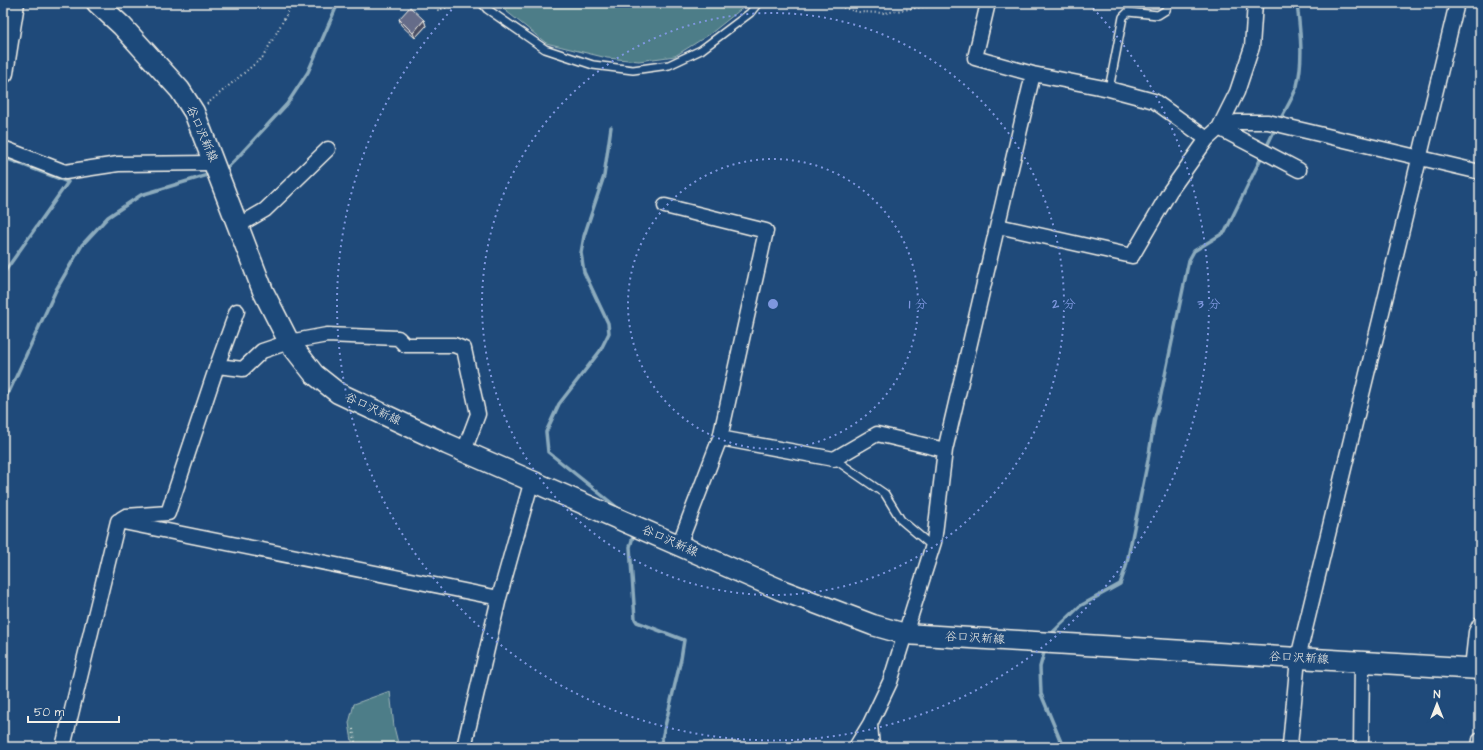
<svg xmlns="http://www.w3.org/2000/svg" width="1483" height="750" viewBox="0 0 1483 750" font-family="'Architects Daughter','Klee One',sans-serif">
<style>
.green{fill:#4d7d88;stroke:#a0b7b8}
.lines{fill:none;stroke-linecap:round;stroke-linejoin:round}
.stream{stroke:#8cabbd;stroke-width:3.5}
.lane-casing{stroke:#f4f1e8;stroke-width:10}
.street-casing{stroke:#f4f1e8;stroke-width:17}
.secondary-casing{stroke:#f4f1e8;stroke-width:23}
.path{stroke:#f4f1e8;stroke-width:2;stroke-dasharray:1 3;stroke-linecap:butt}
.lane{stroke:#1f4a7a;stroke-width:7}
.street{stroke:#1f4a7a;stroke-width:14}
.secondary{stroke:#1f4a7a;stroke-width:20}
.wall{fill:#575d76;stroke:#f4f1e8}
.shaded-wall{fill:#474c60;stroke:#f4f1e8}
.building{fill:#656c89;stroke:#f4f1e8}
.ring{fill:none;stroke:#7e97df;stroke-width:2;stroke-dasharray:2 4}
.labels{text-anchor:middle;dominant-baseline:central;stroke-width:3.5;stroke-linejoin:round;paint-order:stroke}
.street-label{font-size:12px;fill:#f4f1e8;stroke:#1f4a7a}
.centre{fill:#7e97df;stroke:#1f4a7a;stroke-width:2}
.ring-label{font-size:12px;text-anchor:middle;font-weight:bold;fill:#7e97df;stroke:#1f4a7a;stroke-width:3.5;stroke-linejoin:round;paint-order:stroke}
</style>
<rect width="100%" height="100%" fill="#1f4a7a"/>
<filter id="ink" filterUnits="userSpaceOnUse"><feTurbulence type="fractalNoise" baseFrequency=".025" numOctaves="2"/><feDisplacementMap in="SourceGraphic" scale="8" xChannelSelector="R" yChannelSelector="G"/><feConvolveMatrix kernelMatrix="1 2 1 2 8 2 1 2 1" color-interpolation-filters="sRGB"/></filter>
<g filter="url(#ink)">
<path class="green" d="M496,3H747L745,6L710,34L675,56L639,61L607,58L546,43Z
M390,691L394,727L399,747H353L349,723L354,704Z"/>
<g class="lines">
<path class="stream" d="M1279,122C1285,110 1293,98 1297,86C1304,59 1300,30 1297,3
M611,127L604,176L584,236L581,253L584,272L608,323L609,333L600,351L559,404L546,432L548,452L619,509
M1266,148L1276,127
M3,157L68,182L3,274
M222,170L227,168L237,158L287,104L308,72L338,3
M3,400L9,392L56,290L82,245L108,217L141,195L211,174
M634,533L630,547L635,619L637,622L684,640L681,659L660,747
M1049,636L1080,606L1120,584L1126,567L1148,460L1155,417L1159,404L1189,260L1194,251L1225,232L1263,154
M1045,649L1040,667L1041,694L1063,747"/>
<g class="lane-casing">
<path id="lane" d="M482,3L487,9L545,49L593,65L633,70L669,65L701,50L750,13L758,3
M1109,89L1123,17L1128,12L1158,15L1166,10L1168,3
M834,459L885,494L901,520L933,547"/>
</g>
<g class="street-casing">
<path id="street" d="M988,3L975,58L1033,74L1109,89L1154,101L1207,139
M1219,128L1237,122H1268L1480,172
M1219,128L1299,170
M3,148L65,172L118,164L214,163
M665,206L766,231L720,438L679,545
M239,225L265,210L328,149
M998,226L1132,256L1170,191L1207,139L1219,128L1237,92L1252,47L1255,3
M217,366L237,311
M720,438L834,459L877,434L945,450
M121,519L126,516L168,513L217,366L243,369L262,351L289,342L327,335L398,338L405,345H454L464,349L478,414L464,451
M1472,668L1476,632L1480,624
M870,724L872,747
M63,747L118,521L499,598
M464,747L499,598L532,480
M856,747L870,724L890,682L934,542L945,450L1033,74
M1289,747L1290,745L1298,658L1457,3
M1361,747L1362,661
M1479,747L1480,740"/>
</g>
<g class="secondary-casing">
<path id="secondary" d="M97,3L122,26L180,90L194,112L263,291L289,342L314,374L338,393L447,444L781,590L873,625L905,634L1480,669
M3,73L14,3"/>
</g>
<path class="path" d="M433,3L438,10L463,3
M828,3L858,12L884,13L935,5L938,3
M207,104L263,57L293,3
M353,729L356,747"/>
<use href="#lane" class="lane"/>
<use href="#street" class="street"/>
<use href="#secondary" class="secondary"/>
</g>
<path class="wall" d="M399,19L424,20L426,26L415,38L401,25Z"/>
<path class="shaded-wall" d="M424,20L426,26L415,38L413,33Z"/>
<path class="building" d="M410,7L424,20L413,33L399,19Z"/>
</g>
<g class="ring">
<circle cx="773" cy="304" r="145"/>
<circle cx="773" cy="304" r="291"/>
<path d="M1089 4A436 436 0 1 1 457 4"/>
</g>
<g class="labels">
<g class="street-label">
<text transform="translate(202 134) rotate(66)">谷口沢新線</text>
<text transform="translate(373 409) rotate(25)">谷口沢新線</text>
<text transform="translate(670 541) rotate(24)">谷口沢新線</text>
<text transform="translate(975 638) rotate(3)">谷口沢新線</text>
<text transform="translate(1299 658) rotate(3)">谷口沢新線</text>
</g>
</g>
<circle cx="773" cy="304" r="6" class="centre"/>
<g class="ring-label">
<text x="918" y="308">1 分</text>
<text x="1064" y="308">2 分</text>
<text x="1209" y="308">3 分</text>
</g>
<rect width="1483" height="750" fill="none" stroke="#1f4a7a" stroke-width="16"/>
<rect x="8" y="8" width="1467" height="734" fill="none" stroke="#f4f1e8" stroke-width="1.5" filter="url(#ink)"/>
<g transform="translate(1437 704)" stroke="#1f4a7a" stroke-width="3" paint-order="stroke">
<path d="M0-3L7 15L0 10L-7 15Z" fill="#f4f1e8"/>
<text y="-6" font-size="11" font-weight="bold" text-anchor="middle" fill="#f4f1e8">N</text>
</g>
<path d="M28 716v6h91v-6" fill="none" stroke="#f4f1e8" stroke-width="2"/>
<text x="34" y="716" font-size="12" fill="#f4f1e8" stroke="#1f4a7a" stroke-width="3" paint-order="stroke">50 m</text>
</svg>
